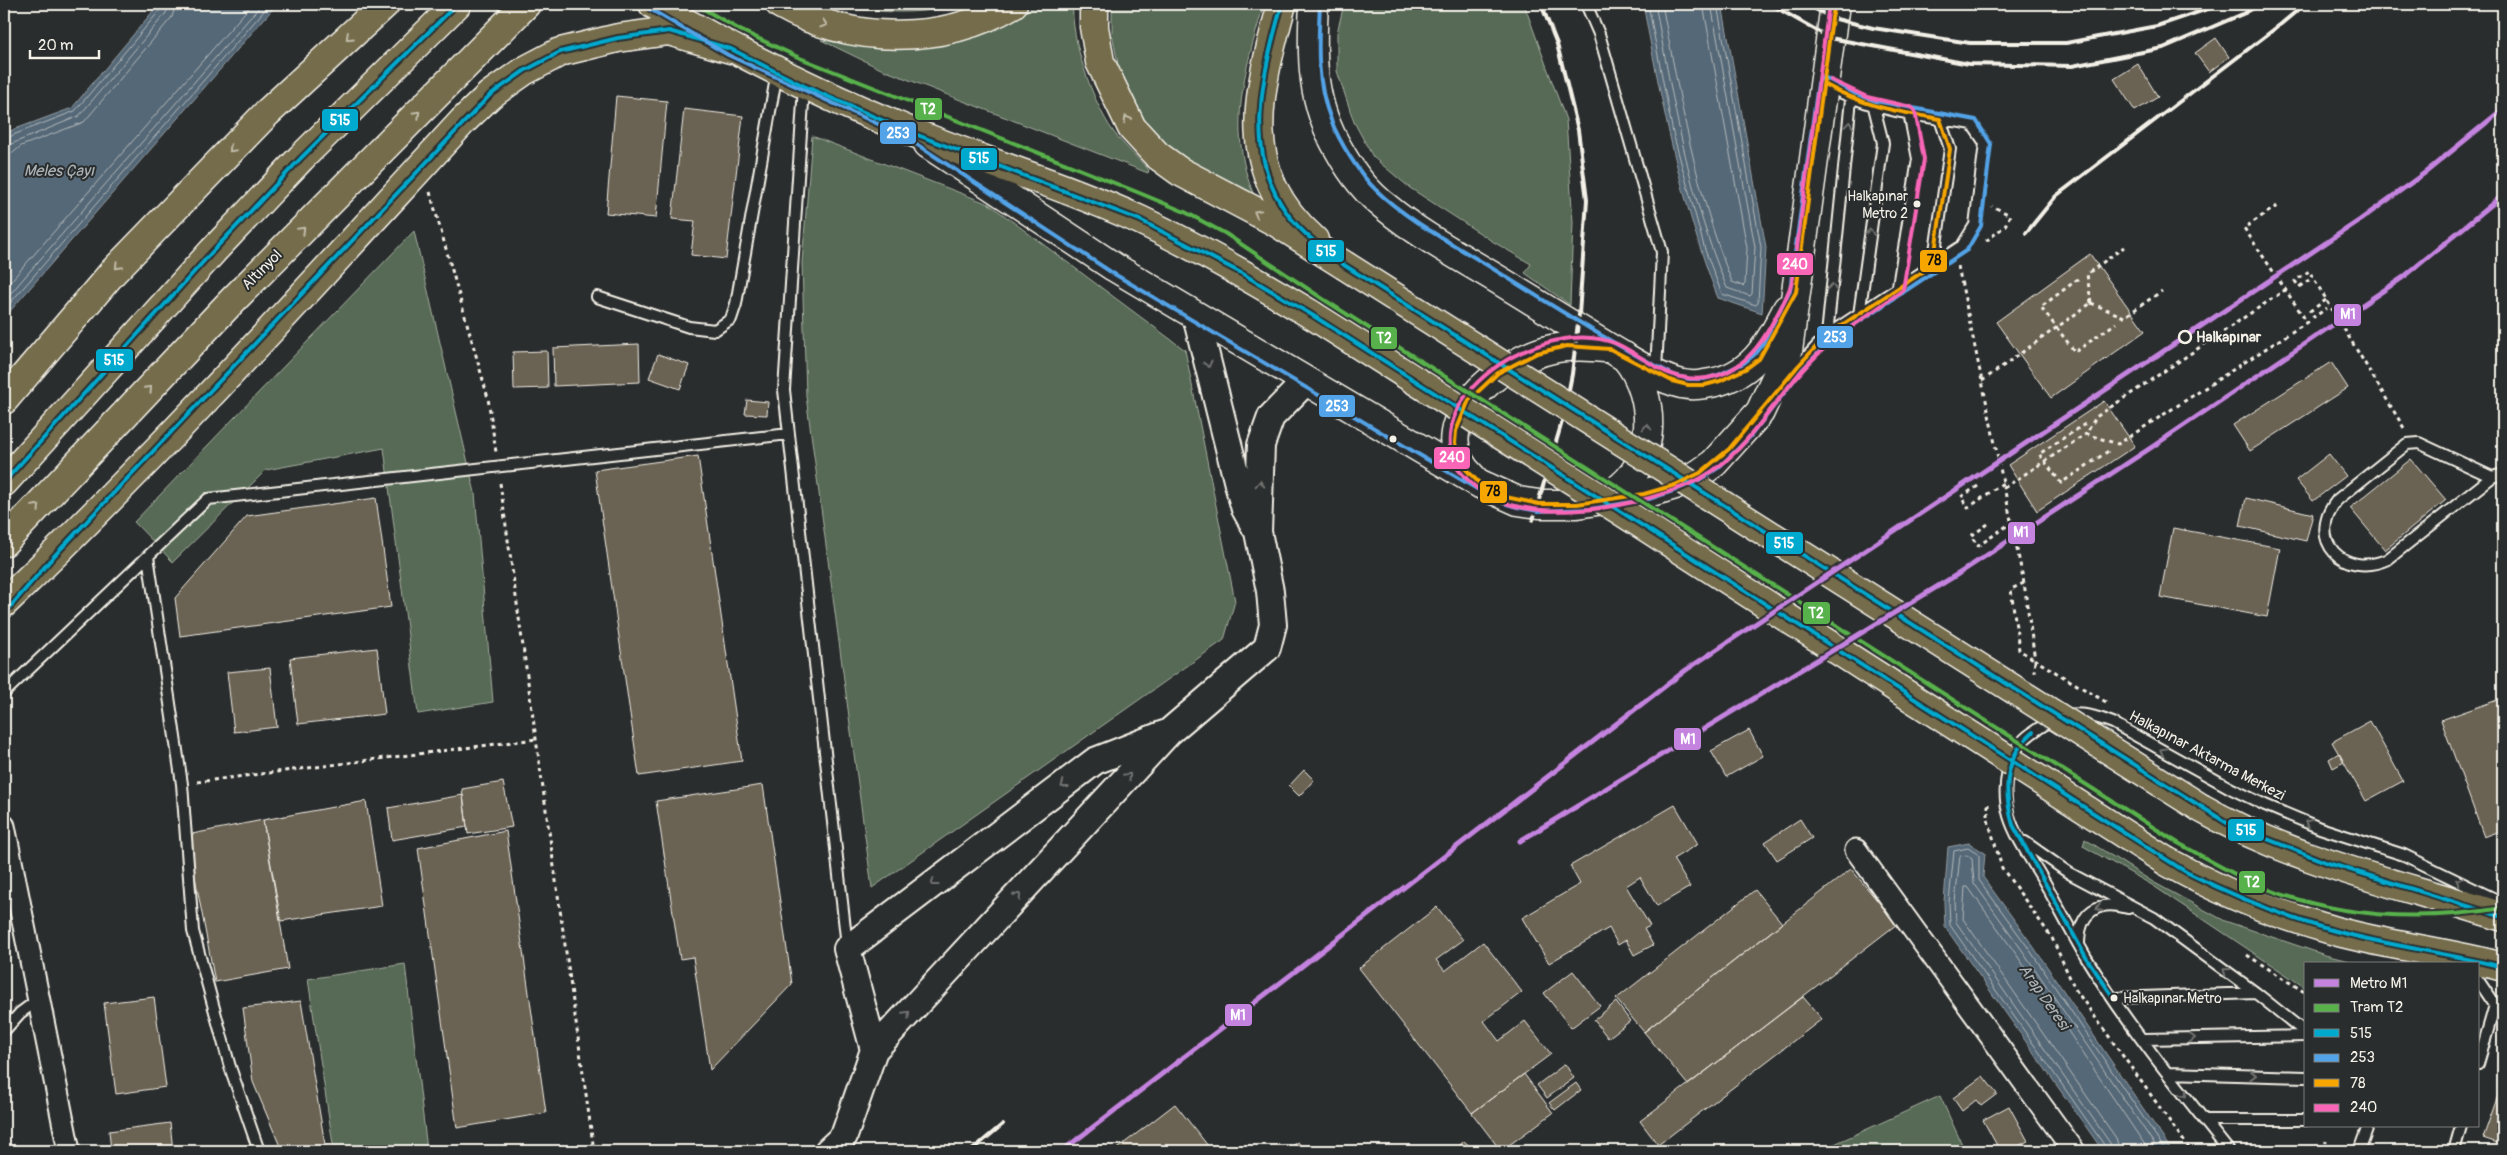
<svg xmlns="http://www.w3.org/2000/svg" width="2507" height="1155" viewBox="0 0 2507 1155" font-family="Pangolin,sans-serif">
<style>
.green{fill:#566b56;stroke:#a5ae9f}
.water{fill:#546777;stroke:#949ea4}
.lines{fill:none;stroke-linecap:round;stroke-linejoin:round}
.shore{stroke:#b4babb;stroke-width:1}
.building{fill:#6b6252;stroke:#f4f1e8}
.service-casing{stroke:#f4f1e8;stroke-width:14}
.minor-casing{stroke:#f4f1e8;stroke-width:25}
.tertiary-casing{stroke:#f4f1e8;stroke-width:30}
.secondary-casing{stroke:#f4f1e8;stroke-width:31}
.primary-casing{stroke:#f4f1e8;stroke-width:31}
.trunk-casing{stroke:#f4f1e8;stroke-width:31}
.path{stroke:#f4f1e8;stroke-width:3;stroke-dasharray:4 4;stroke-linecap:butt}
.service{stroke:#2a2d2e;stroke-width:10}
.minor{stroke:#2a2d2e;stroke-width:21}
.tertiary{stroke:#2a2d2e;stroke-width:26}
.secondary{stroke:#2a2d2e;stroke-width:28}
.primary{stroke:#746c4b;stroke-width:28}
.trunk{stroke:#746c4b;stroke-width:28}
.rail{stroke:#f4f1e8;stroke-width:4}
.primary-bridge-casing{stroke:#f4f1e8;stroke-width:31;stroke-linecap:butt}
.primary-bridge{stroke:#746c4b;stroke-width:28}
.bus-1-casing{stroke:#2a2d2e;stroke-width:8}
.bus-2-casing{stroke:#2a2d2e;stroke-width:8}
.bus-3-casing{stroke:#2a2d2e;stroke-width:8}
.bus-4-casing{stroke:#2a2d2e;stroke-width:8}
.bus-1{stroke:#00a9ce;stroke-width:4}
.bus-2{stroke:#53a3e8;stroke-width:4}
.bus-3{stroke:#f7a600;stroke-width:4}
.bus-4{stroke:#fa66b7;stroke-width:4}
.tram-1-casing{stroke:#2a2d2e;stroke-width:8}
.tram-1{stroke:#58b24b;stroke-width:4}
.metro-1-casing{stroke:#2a2d2e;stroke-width:9}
.metro-1{stroke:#c483df;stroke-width:5}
.oneway{stroke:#c1bca9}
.oneway2{stroke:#71726f}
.bus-dot{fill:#f4f1e8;stroke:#2a2d2e;stroke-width:2}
.stop-dot{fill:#2a2d2e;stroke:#f4f1e8;stroke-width:2.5}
.labels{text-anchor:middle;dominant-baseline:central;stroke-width:4;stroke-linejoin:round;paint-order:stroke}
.bus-label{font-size:14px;fill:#f4f1e8;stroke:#2a2d2e;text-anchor:end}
.street-label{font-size:15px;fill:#f4f1e8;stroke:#2a2d2e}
.stop-label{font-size:15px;font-weight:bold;fill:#f4f1e8;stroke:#2a2d2e;text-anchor:start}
.water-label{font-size:16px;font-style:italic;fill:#acb3b5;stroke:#2a2d2e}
.line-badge{stroke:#2a2d2e;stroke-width:2}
.badge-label{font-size:14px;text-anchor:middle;font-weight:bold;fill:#fff}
.pale-badge-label{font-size:14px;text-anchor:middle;font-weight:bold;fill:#111}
</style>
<rect width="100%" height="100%" fill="#2a2d2e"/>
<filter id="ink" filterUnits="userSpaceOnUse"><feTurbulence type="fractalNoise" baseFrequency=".02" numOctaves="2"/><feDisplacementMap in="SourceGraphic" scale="10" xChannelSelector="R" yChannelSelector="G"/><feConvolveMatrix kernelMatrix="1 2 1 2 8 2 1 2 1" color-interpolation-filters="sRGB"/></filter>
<g filter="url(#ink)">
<path class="green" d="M830,4H958C919,17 870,12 830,4Z
M1037,4H1073C1070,38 1093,103 1113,131C1123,145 1137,157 1149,170L1148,173L881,69L821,40C906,52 964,52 1037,4Z
M1112,4H1264C1244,73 1225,133 1257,202L1176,155L1139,116L1120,75L1112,33Z
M1344,4H1524L1566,120L1573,222L1570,305L1525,273L1531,264L1492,241L1410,188L1373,157L1354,122L1337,71V33Z
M812,136L989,204L1185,350L1235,601L1224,640L872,888L806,396L802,263Z
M414,231L475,493L493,702L418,714L384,448L266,470L173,562L134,522Z
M2085,839L2153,882L2225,921L2325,955L2361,964H2306V988L2152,885L2083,846Z
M405,964L427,1150L334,1151L308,979Z
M1940,1096L1965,1151H1819Z"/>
<path class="water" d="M159,4H277L4,318V138L10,131L72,108Z
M1643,4H1722L1766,247L1762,313L1718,298C1681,203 1662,104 1643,4Z
M1969,843L1985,853L1983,877L2031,943L2172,1151H2103L1945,927L1944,902L1948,847Z"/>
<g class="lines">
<path class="shore" d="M1648,4L1673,133L1705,250L1722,294L1756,305L1758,303L1761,247L1717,4
M1655,4C1673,99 1689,198 1727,288L1750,296L1752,294L1755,247L1711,4
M1662,4C1680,98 1696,193 1732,282L1743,286L1745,284L1747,248L1703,4
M4,141L13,135L75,111L161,9L162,4
M4,147L79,116L166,13L169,4
M4,154L13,153L21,146L84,122L172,17L176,4
M4,289L252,4
M4,301L262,4
M4,310L270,4
M2106,1151L2105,1146L1950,925L1949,902L1954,851L1968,848L1979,855V880L2027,946L2166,1151
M2113,1151L2110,1143L1956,922L1955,902L1960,856L1967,855L1972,859L1974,883L2022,950L2159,1151
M2120,1151L2116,1138L1963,919L1965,887H1968L2016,954L2149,1151"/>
</g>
<path class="building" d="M2216,38L2229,57L2209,72L2195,53Z
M2138,64L2158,97L2135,111L2114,79Z
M616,96L667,101L656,218L606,213Z
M684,109L743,116L726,259L691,255L695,221L672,219Z
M2090,254L2145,331L2051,398L1996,322Z
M639,344L640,382L554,386L553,348Z
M547,351L548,388L514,389L513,352Z
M658,354L689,365L680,389L649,378Z
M2331,362L2348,388L2250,451L2233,425Z
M747,400L768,402L767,415L745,414Z
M2104,401L2135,446L2037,511L2008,465Z
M2329,454L2346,476L2313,501L2296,480Z
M698,456L742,761L639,776L595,470Z
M2411,459L2446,500L2385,550L2350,508Z
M376,498L391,607L180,636L175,598L247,516Z
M2246,498L2313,514L2306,541L2240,526Z
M2173,528L2280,548L2267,617L2160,597Z
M377,648L385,714L298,724L290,658Z
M270,668L277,727L234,732L227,672Z
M2503,698V830L2484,837L2441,720Z
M2370,721L2403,781L2366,801L2332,742Z
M1749,730L1763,756L1726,777L1711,751Z
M2339,753L2344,762L2333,768L2329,759Z
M1304,770L1314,780L1299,796L1289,786Z
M503,782L512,827L468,834L462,789Z
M763,785L792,984L710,1070L693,957L680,959L656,801Z
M463,795L467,827L392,840L388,808Z
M366,801L382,906L281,921L263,820Z
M1675,805L1698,844L1673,859L1690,887L1657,906L1640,877L1626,886L1650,926L1644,929L1653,945L1634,955L1626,940L1618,945L1609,928L1549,963L1522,918L1580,884L1570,866Z
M1800,819L1812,838L1777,860L1765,842Z
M263,820L288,969L215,982L187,835Z
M506,831L546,1113L457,1128L418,848Z
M1851,869L1897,924L1688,1085L1644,1032Z
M1755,890L1782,923L1644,1032L1616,999Z
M1437,907L1463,940L1436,960L1445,971L1483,942L1522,992L1484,1021L1499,1041L1525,1021L1551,1054L1472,1113L1359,968Z
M1573,971L1600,1006L1571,1028L1544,993Z
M154,997L166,1087L116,1094L104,1003Z
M1803,997L1822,1019L1658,1145L1640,1121Z
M301,1001L326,1151H282L253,1082L243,1008Z
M1616,1002L1630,1021L1608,1038L1594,1020Z
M1565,1064L1574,1078L1547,1098L1537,1085Z
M1524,1074L1553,1113L1501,1151L1472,1113Z
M1983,1076L1997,1094L1981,1106L1976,1100L1962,1111L1953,1098Z
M2503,1081V1145L2483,1138Z
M1576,1083L1581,1090L1555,1110L1549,1103Z
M1175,1104L1212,1151H1114Z
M2009,1106L2028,1141L2009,1151H2000L1983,1120Z
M170,1123L173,1151H111L109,1131Z
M1464,1141L1473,1149L1454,1151Z
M1298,1142L1306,1151H1286Z"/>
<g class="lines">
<g class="service-casing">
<path id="service" d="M1586,4L1599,34L1662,252L1656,371
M804,87L784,390L847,946
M1933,265L1950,149L1940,119
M1898,286L1918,159L1909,113
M597,297L689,327L715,330L731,319L736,304L777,72
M1859,315L1883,143L1874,107
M1827,335L1851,99
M1786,380L1827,335L1962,246L1975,225L1985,143L1972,124C1919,115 1874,112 1826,85
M2492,477L2419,443L2407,444L2337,500C2305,540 2344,579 2388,559L2492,477L2503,474
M148,556L182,784L193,931L230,1067L259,1151
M4,693L208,499L789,434
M2025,842L2069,873L2154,918L2256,993L2306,1033
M2079,944C2079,912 2098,899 2128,908
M2478,980L2495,1005L2503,1007
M2114,998L2256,993
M4,1031L20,1013L39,999
M2144,1039L2306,1036
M2478,1064L2495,1005
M2169,1073L2306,1077
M2204,1120H2306
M2229,1151C2180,1090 2128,1026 2087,959C2072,934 2059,908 2045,883C2033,862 2016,839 2009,816C2001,788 2007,750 2032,733C2062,711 2079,709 2113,723L2232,789L2265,805L2320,828L2404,855L2503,903
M2359,1151L2368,1126
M2454,1151L2461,1126"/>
</g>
<g class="minor-casing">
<path id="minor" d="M4,826L69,1151
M1856,850L2074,1151"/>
</g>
<g class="tertiary-casing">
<path id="tertiary" d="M1196,316L1239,488L1245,509L1255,527
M874,1050L1169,732L1267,648L1273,625L1270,591L1258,532L1261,445L1271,417L1306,381
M828,1151L844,1136L874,1050L847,949L1095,761L1164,734"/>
</g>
<g class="secondary-casing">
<path id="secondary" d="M1314,4C1311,57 1311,103 1339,150C1351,172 1367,193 1387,208C1423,238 1474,264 1515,290C1549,311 1583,332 1618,353C1635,363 1653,375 1672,381C1682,385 1695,386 1705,384C1752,378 1768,346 1787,309
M928,144L1114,267L1480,484L1518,501L1539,504H1577L1644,494L1675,485L1700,473L1714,463L1760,412L1788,351L1835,4
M1473,478C1416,426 1503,359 1552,349C1570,345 1588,346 1606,348
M1603,497C1658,476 1660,396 1624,356"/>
</g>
<g class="primary-casing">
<path id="primary" d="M653,4C736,52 819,94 907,130C984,162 1064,185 1140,220C1199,248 1256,281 1312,315
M1282,4C1258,93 1235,170 1314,240
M2201,808C2295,862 2401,884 2503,917
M2166,861C2220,892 2275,914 2335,931C2390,946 2448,952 2503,967"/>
</g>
<g class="trunk-casing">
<path id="trunk" d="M780,4C850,44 942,46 1013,4
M1094,4V27L1100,62L1132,128L1157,155L1179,171L1274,221L1344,265
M4,400L113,272L267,113L385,4
M4,482L213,251L301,158L457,4
M4,542L231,302L526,4
M4,603C164,450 313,284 463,121L490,95L524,71L560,52L618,38L669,31L731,49"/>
</g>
<path class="path" d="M430,192L488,398L496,452
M2277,206L2244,228L2307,322L2118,444L2086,434L2096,417L2285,290
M1986,241L2005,226L2010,215L1992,206
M1958,266L2024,583L2035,660L2106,702
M2078,279L2041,307L2075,352L2116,323
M2309,280L2299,287L2295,281L2309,271L2404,428
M2326,300L2310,311L2314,317L2327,308
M2091,303L2124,317L2162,291
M2091,303L2087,274L2124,247
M1982,381L2091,303
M2085,424L2039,454L2061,483L2110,450
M500,483L594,1151
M1978,486L1961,497L1968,508L2003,483
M2004,488L2086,434
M1988,524L1971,536L1978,546L2011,523
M2024,583L2011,589L2019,650L2035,660L2034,672
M197,782L536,739
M1988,804V820L2002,868L2052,938L2075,989L2191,1151
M2247,955L2306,993
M2325,1151L2326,1141"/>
<use href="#service" class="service"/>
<use href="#minor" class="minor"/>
<use href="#tertiary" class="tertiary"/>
<use href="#secondary" class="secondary"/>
<use href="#primary" class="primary"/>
<use href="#trunk" class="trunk"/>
<path class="rail" d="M1770,4L1830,38L1969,64L2072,66L2163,48L2245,13L2260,4
M1806,4L1832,18L1873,28L1970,43H2066L2157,26L2222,4
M2026,233L2056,196L2281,24L2305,4
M1533,520L1564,415L1572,374L1579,314L1587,200L1578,130L1557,44L1541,4
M971,1151L1003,1124"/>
<g class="primary-bridge-casing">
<path id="primary-bridge" d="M1344,265L2201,808
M1312,315L1610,504L2166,861"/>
</g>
<use href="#primary-bridge" class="primary-bridge"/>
<g class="bus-1-casing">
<path id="bus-1" d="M1282,4C1263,73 1241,155 1290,217C1305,236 1325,250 1344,265L2227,823L2328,863L2503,917
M4,482L213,251L301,158L457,4
M4,614L54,556L490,95L524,71L560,52L618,38L669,31L731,49L804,86L907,131L1140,220L1243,274L1312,315L2186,872C2234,896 2283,917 2335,931C2390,946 2447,953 2503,967
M2033,732C2004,757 2003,791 2013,825L2087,959L2114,998"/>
</g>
<g class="bus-2-casing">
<path id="bus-2" d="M650,9L728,55L904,136L1111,272L1477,489L1500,502L1517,507L1538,511L1591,509L1649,499L1676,490L1699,480L1718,468L1749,438L1802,370L1831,340L1967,250L1981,226L1991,144L1976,120L1876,101L1854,93L1826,78H1821L1818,83L1790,290L1763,343L1754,355L1744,363L1718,375L1704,379H1689L1674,375C1608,342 1545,301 1482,262C1446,240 1406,219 1376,190C1359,174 1339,141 1331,120C1316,82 1318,44 1320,4"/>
</g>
<g class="bus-3-casing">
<path id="bus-3" d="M1824,84C1866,107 1894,111 1940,119L1950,149L1933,265L1827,335L1798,366L1729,449L1700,473L1675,485L1644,494L1577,504H1539L1501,496L1480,484L1460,463L1455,443L1456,431L1469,400L1498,373L1537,353L1567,346L1610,349L1672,381L1688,385H1705L1720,381L1747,368L1759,359L1796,292L1832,18L1835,4"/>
</g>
<g class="bus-4-casing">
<path id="bus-4" d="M1829,4L1793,278C1789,294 1782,306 1774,320C1755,357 1727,386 1681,377C1658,372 1639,354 1617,344C1569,325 1505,352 1472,388C1456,405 1446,430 1451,454C1453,465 1459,471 1467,479C1514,531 1630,509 1687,485C1746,461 1770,401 1813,359C1840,332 1872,313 1903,290L1924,159L1915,111L1911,107L1867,97L1831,80"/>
</g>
<use href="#bus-1" class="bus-1"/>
<use href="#bus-2" class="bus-2"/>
<use href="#bus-3" class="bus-3"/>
<use href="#bus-4" class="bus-4"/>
<g class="tram-1-casing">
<path id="tram-1" d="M695,4L740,30L800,58L1137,192L1185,212L1226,234L1323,299L2178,843C2208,859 2238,878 2270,890C2345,919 2424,921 2503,908"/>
</g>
<use href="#tram-1" class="tram-1"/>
<g class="metro-1-casing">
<path id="metro-1" d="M1520,841L1958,574L2152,447L2405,276L2503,195
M1062,1151L1686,670L2360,220L2426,172L2503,109"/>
</g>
<use href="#metro-1" class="metro-1"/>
</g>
<defs><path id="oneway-chevron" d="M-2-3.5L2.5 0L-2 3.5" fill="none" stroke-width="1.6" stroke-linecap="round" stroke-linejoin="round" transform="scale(1.25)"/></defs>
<g class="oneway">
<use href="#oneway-chevron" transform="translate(824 24) rotate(18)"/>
<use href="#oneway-chevron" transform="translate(349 37) rotate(137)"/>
<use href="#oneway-chevron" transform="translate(417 114) rotate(-45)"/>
<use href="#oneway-chevron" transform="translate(1127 119) rotate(-119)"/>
<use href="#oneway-chevron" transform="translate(232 149) rotate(134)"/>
<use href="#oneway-chevron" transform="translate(1257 213) rotate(-151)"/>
<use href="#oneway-chevron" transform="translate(302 230) rotate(-45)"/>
<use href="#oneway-chevron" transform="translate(118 266) rotate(134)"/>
<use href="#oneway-chevron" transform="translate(149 389) rotate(-47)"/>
<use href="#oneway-chevron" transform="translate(37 507) rotate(-47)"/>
</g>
<g class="oneway2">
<use href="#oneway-chevron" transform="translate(1849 125) rotate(-84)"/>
<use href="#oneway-chevron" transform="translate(1870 232) rotate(-82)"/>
<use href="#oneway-chevron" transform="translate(1832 287) rotate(-84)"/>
<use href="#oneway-chevron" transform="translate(1208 364) rotate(76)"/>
<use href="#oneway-chevron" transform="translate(1647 427) rotate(-90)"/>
<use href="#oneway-chevron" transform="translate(1260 484) rotate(-88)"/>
<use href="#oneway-chevron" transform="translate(2163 751) rotate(-151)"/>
<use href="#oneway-chevron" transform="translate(1128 776) rotate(-47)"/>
<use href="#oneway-chevron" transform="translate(1064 785) rotate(143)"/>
<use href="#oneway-chevron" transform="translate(2308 823) rotate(-158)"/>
<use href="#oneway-chevron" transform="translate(2459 881) rotate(-154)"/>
<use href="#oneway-chevron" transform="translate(934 883) rotate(143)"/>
<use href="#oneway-chevron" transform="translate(1018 896) rotate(-47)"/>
<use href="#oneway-chevron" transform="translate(2099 908) rotate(160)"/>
<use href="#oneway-chevron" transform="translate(2226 971) rotate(-144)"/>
<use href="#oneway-chevron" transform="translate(907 1014) rotate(-46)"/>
<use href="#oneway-chevron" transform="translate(2192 1038) rotate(-1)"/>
<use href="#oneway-chevron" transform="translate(2253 1075) rotate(2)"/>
<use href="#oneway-chevron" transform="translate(2184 1094) rotate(53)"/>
</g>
</g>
<g class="bus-dot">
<circle cx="1917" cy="204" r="4.5"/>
<circle cx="1393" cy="439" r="4.5"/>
<circle cx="2114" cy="998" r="4.5"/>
</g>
<circle class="stop-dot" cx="2185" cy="337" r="6"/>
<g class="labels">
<g class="bus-label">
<text x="1908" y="196">Halkapınar<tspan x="1908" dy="17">Metro 2</tspan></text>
<text x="2123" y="998" text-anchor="start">Halkapınar Metro</text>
</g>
<g class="street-label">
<text transform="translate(262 270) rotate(-45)">Altınyol</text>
<text transform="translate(2207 756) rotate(28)">Halkapınar Aktarma Merkezi</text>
</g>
<g class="stop-label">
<text x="2196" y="337">Halkapınar</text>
</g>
<g class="water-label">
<text x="59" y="171">Meles Çayı</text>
<text transform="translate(2044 997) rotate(55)">Arap Deresi</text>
</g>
</g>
<g class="line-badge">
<rect x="914" y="97" width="29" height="24" rx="5" fill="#58b24b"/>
<rect x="321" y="108" width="38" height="24" rx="5" fill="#00a9ce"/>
<rect x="879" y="121" width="38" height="24" rx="5" fill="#53a3e8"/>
<rect x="960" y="147" width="38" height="24" rx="5" fill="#00a9ce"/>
<rect x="1307" y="239" width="38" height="24" rx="5" fill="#00a9ce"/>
<rect x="1919" y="249" width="29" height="24" rx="5" fill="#f7a600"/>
<rect x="1776" y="252" width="38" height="24" rx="5" fill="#fa66b7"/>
<rect x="2333" y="303" width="29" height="24" rx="5" fill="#c483df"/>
<rect x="1816" y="325" width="38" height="24" rx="5" fill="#53a3e8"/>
<rect x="1370" y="326" width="28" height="24" rx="5" fill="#58b24b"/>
<rect x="95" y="348" width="39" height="24" rx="5" fill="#00a9ce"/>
<rect x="1318" y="394" width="38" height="24" rx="5" fill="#53a3e8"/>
<rect x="1433" y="446" width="38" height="24" rx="5" fill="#fa66b7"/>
<rect x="1479" y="480" width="29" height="24" rx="5" fill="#f7a600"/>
<rect x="2007" y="521" width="29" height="24" rx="5" fill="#c483df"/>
<rect x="1765" y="531" width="39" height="24" rx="5" fill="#00a9ce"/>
<rect x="1802" y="601" width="29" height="24" rx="5" fill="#58b24b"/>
<rect x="1673" y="727" width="29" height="24" rx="5" fill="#c483df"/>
<rect x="2227" y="818" width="38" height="24" rx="5" fill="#00a9ce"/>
<rect x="2238" y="870" width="28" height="24" rx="5" fill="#58b24b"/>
<rect x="1224" y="1003" width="29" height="24" rx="5" fill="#c483df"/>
</g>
<g class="badge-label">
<text x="928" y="114">T2</text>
<text x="340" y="125">515</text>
<text x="898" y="138">253</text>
<text x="979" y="163">515</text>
<text x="1326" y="256">515</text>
<text x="1795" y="269">240</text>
<text x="2348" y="319">M1</text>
<text x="1835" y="342">253</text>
<text x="1384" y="343">T2</text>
<text x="114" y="365">515</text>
<text x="1337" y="411">253</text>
<text x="1452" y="462">240</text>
<text x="2021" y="537">M1</text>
<text x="1784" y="548">515</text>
<text x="1816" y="618">T2</text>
<text x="1688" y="744">M1</text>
<text x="2246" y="835">515</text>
<text x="2252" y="887">T2</text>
<text x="1238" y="1020">M1</text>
</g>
<g class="pale-badge-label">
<text x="1934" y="265">78</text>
<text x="1493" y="496">78</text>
</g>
<rect width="2507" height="1155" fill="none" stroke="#2a2d2e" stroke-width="20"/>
<rect x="10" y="10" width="2487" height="1135" fill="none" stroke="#f4f1e8" stroke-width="2" filter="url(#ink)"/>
<rect x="2304" y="962" width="175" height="165" fill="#2a2d2e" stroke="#7b7b78"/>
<rect x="2314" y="979" width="25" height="8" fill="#c483df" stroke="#7b7b78"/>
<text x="2350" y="988" font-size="15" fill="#f4f1e8">Metro M1</text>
<rect x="2314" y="1004" width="25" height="8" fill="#58b24b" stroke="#7b7b78"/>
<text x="2350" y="1012" font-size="15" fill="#f4f1e8">Tram T2</text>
<rect x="2314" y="1029" width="25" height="8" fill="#00a9ce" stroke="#7b7b78"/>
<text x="2350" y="1038" font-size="15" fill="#f4f1e8">515</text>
<rect x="2314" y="1054" width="25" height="8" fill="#53a3e8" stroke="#7b7b78"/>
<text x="2350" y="1062" font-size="15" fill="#f4f1e8">253</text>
<rect x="2314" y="1079" width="25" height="8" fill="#f7a600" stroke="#7b7b78"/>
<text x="2350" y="1088" font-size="15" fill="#f4f1e8">78</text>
<rect x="2314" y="1104" width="25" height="8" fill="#fa66b7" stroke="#7b7b78"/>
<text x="2350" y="1112" font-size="15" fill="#f4f1e8">240</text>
<path d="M30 50v8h69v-8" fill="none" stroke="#f4f1e8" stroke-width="2.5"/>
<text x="38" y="50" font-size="15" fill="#f4f1e8" stroke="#2a2d2e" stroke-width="4" paint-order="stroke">20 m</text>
</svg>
